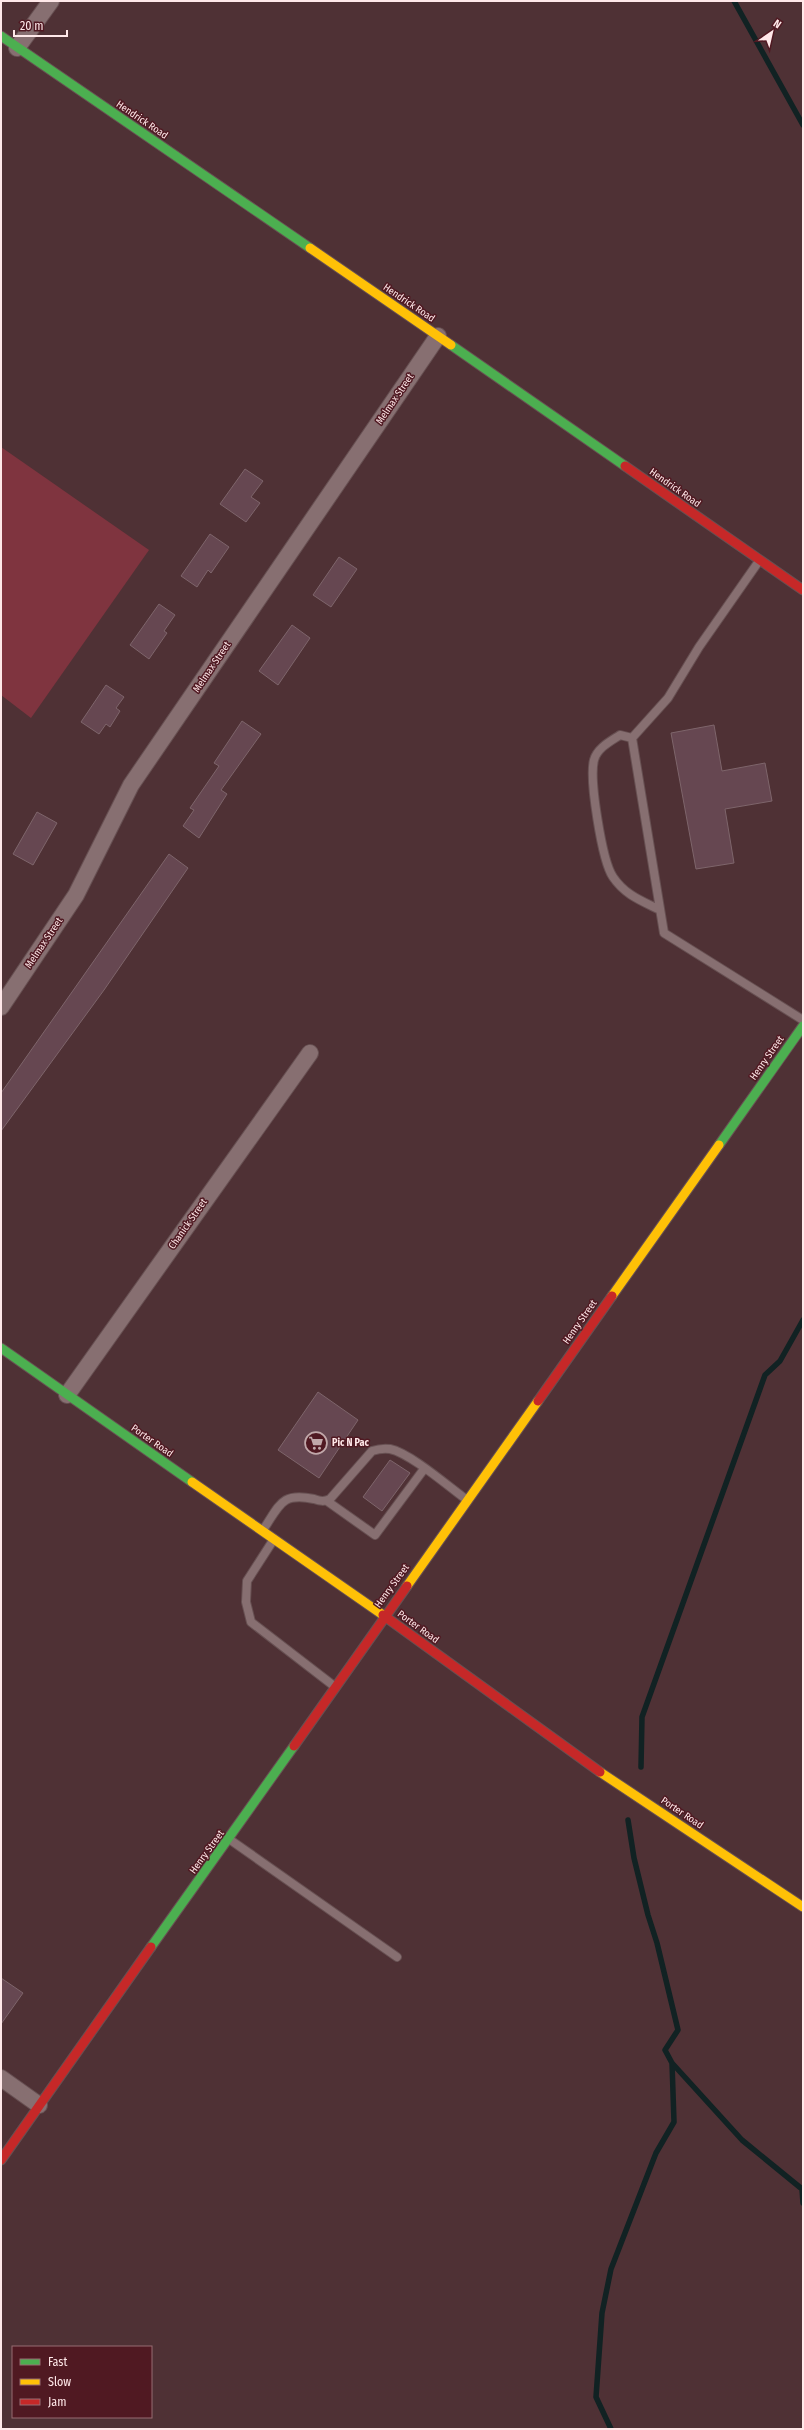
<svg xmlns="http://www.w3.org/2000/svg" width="804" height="2430" viewBox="0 0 804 2430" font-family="'Fira Sans Condensed',sans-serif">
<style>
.green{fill:#7f343f}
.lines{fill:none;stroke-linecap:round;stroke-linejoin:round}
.stream{stroke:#112223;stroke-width:5.5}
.building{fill:#664751;stroke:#7e656b}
.lane-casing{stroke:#675052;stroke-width:10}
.street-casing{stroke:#675052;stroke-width:18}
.fast-casing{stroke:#675052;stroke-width:11}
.slow-casing{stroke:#675052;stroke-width:11}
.jam-casing{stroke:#675052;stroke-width:11}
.lane{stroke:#876f71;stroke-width:8}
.street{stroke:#876f71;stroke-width:16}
.fast{stroke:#4caf50;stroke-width:9}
.slow{stroke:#ffc107;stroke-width:9}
.jam{stroke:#c62828;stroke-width:9}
.labels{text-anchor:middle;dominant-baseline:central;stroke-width:3;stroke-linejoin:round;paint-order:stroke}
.street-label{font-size:10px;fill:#ffe8e9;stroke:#501922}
.poi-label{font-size:10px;font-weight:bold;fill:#ffe8e9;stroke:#501922;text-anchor:start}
</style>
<rect width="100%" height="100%" fill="#4f3135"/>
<path class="green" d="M1,447L149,550L31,718L1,695Z"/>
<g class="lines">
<path class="stream" d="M734,1L803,125
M641,1767L642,1717L765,1375L780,1361L803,1320
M628,1820L634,1858L648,1915L657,1943L678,2030L665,2050L672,2063L742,2140L802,2189L803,2203
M611,2429L596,2397L602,2313L611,2269L656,2153L674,2122L672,2063"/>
</g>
<path class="building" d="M245,469L263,481L251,497L260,503L246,522L220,504Z
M210,534L229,547L211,573L208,570L197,587L181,576Z
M339,557L357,569L331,607L313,595Z
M159,604L175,615L164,631L167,633L149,659L130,645Z
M292,625L310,638L278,685L259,671Z
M106,685L124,697L116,708L120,711L110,727L106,724L99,734L81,722Z
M242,721L261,734L221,790L227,794L199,838L183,826L194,810L190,808L219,766L214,763Z
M714,725L722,771L765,763L772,801L725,809L734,863L696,869L671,733Z
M37,812L57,823L33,865L13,854Z
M169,854L188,868L104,990L1,1131V1093Z
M318,1392L358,1420L319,1478L278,1450Z
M390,1460L410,1473L382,1511L363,1497Z
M1,1978L23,1993L1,2024Z"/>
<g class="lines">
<g class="lane-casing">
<path id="lane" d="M759,561L699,647L668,698L632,738L664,933L803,1020
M632,738L620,735C611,741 597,748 594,760C589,779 602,861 613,877C625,895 642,901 660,910
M327,1501L375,1535L424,1469
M263,1530C280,1505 281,1492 314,1499C320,1501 324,1502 330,1499L372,1451C378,1449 383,1448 390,1449C410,1453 449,1487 467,1500
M274,1539L247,1581L246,1602L251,1622L334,1686
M229,1839L397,1957"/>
</g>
<g class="street-casing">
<path id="street" d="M17,48L51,1
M1,1007L76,895L131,785L438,336
M67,1395L310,1053
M1,2078L39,2105"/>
</g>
<g class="fast-casing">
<path id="fast" d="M1,36L310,248
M451,345L625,466
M719,1145L803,1026
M1,1348L192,1482
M151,1947L294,1746"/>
</g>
<g class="slow-casing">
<path id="slow" d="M310,248L451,345
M612,1296L719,1145
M192,1482L383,1615
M407,1586L538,1401
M600,1772L803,1907"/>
</g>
<g class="jam-casing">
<path id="jam" d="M625,466L803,590
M538,1401L612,1296
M383,1615L600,1772
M294,1746L407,1586
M1,2160L151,1947"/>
</g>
<use href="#lane" class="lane"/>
<use href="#street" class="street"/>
<use href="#fast" class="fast"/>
<use href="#slow" class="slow"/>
<use href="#jam" class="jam"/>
</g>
<defs>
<g id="supermarket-ring" transform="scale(1.15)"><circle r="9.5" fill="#501922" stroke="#c1a8aa" stroke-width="1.5"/><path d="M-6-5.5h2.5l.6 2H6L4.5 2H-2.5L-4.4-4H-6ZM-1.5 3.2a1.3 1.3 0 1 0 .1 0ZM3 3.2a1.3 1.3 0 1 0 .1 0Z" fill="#c1a8aa"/></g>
</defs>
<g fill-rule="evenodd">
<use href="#supermarket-ring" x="316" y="1443"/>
</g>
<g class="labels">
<g class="street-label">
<text transform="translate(142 120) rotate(34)">Hendrick Road</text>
<text transform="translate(409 303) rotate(34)">Hendrick Road</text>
<text transform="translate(395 399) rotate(-56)">Melmax Street</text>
<text transform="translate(675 488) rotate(35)">Hendrick Road</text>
<text transform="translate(212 667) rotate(-56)">Melmax Street</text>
<text transform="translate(44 943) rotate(-56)">Melmax Street</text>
<text transform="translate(767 1058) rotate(-55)">Henry Street</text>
<text transform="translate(188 1224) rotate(-55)">Chanick Street</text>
<text transform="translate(580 1322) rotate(-55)">Henry Street</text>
<text transform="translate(152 1441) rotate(35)">Porter Road</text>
<text transform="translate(392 1586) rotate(-54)">Henry Street</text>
<text transform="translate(418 1627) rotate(36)">Porter Road</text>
<text transform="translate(682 1813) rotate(34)">Porter Road</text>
<text transform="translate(207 1852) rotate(-54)">Henry Street</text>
</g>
<g class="poi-label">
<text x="332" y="1443">Pic N Pac</text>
</g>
</g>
<rect width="804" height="2430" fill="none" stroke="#ffe8e9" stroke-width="4"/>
<rect x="12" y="2346" width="140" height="72" fill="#501922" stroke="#966c72"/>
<rect x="20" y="2359" width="20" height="6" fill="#4caf50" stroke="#966c72"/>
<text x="48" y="2366" font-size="12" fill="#ffe8e9">Fast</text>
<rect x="20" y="2379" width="20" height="6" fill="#ffc107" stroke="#966c72"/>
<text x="48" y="2386" font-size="12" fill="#ffe8e9">Slow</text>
<rect x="20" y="2399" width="20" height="6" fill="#c62828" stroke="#966c72"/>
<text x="48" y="2406" font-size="12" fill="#ffe8e9">Jam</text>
<g transform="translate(772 32) rotate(34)" stroke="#501922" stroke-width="3" paint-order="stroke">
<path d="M0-3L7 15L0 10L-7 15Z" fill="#ffe8e9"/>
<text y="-6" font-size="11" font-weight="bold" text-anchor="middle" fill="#ffe8e9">N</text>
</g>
<path d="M14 30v6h53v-6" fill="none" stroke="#ffe8e9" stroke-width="2"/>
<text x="20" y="30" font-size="12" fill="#ffe8e9" stroke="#501922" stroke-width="3" paint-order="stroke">20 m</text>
</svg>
